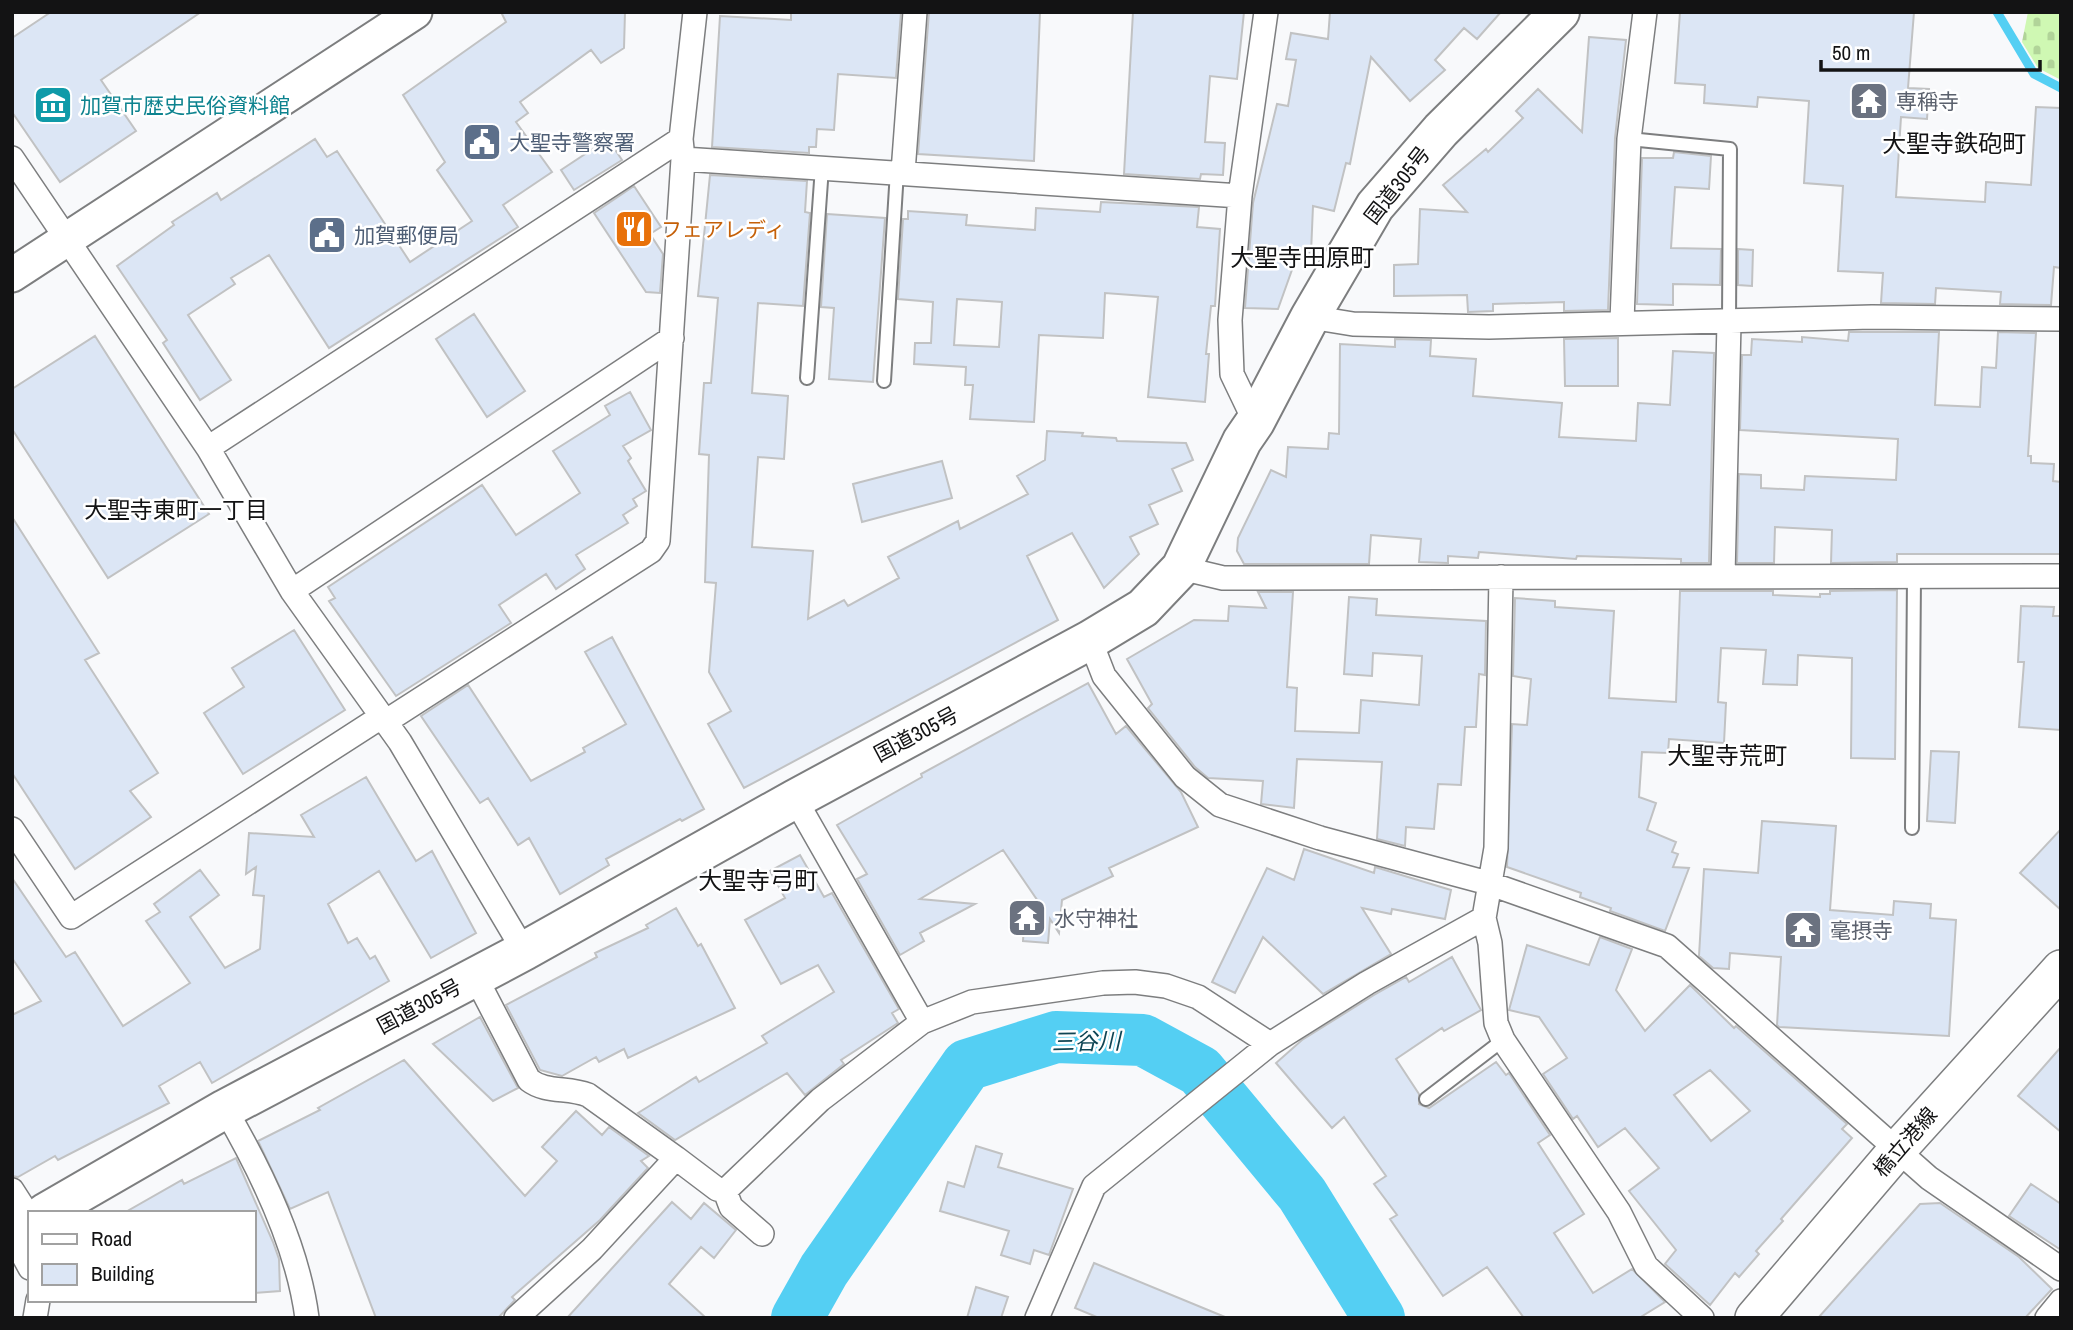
<svg xmlns="http://www.w3.org/2000/svg" width="2073" height="1330" viewBox="0 0 2073 1330" font-family="'Archivo Narrow','Noto Sans JP',sans-serif">
<style>
.cemetery{fill:url(#cemetery-stones)}
.lines{fill:none;stroke-linecap:round;stroke-linejoin:round}
.stream{stroke:#54cff3;stroke-width:9}
.river{stroke:#54cff3;stroke-width:52}
.building{fill:#dce6f5;stroke:#c1c2c3;stroke-width:2;fill-rule:evenodd}
.lane-casing{stroke:#7d7e7f;stroke-width:16}
.street-casing{stroke:#7d7e7f;stroke-width:26}
.secondary-casing{stroke:#7d7e7f;stroke-width:37}
.primary-casing{stroke:#7d7e7f;stroke-width:40}
.highway-casing{stroke:#7d7e7f;stroke-width:42}
.lane{stroke:#fff;stroke-width:12}
.street{stroke:#fff;stroke-width:23}
.secondary{stroke:#fff;stroke-width:33}
.primary{stroke:#fff;stroke-width:37}
.highway{stroke:#fff;stroke-width:38}
.labels{text-anchor:middle;dominant-baseline:central;stroke-width:5;stroke-linejoin:round;paint-order:stroke}
.worship-label{font-size:21px;fill:#5b616d;stroke:#fff;text-anchor:start}
.culture-label{font-size:21px;fill:#0d838f;stroke:#fff;text-anchor:start}
.service-label{font-size:21px;fill:#4e5e75;stroke:#fff;text-anchor:start}
.street-label{font-size:21px;fill:#131314;stroke:#fff}
.food-label{font-size:21px;fill:#c56008;stroke:#fff;text-anchor:start}
.neighbourhood-label{font-size:23px;fill:#131314;stroke:#fff}
.water-label{font-size:23px;font-style:italic;fill:#0e4554;stroke:#fff}
.quarter-label{font-size:24px;fill:#131314;stroke:#fff}
</style>
<defs>
<pattern id="cemetery-stones" width="16" height="16" patternUnits="userSpaceOnUse" patternTransform="scale(1.75)"><rect width="16" height="16" fill="#cff8b3"/><path d="M2 7V4a2 2 0 0 1 4 0v3zM10 15v-3a2 2 0 0 1 4 0v3z" fill="#b1d499"/></pattern>
</defs>
<rect width="100%" height="100%" fill="#f8f9fb"/>
<path class="cemetery" d="M2028,12H2061V80L2038,68L2022,42Z"/>
<g class="lines">
<path class="stream" d="M1997,12L2034,74L2061,88"/>
<path class="river" d="M797,1318L824,1270L967,1065L1056,1037L1143,1040L1200,1071L1302,1194L1379,1318"/>
</g>
<path class="building" d="M51,12H201L101,80L136,131L60,182L12,112V38Z
M501,12H625L624,48L601,63L591,50L520,102L528,113L516,122L552,172L503,205L518,227L329,348L269,255L231,278L235,284L188,315L231,380L200,400L163,343L167,340L117,266L174,225L172,222L217,193L221,200L315,139L327,157L337,151L410,262L472,221L437,170L445,162L403,95L506,22Z
M791,12H901L896,78L838,74L834,130L817,129L816,147H809V153L712,147L720,16L791,20Z
M929,12H1040L1034,161L918,154Z
M1133,12H1244L1237,79L1210,76L1205,142L1225,143L1223,175L1201,174L1200,179L1124,174Z
M1330,12H1501L1477,39L1464,28L1435,60L1445,70L1410,101L1371,57L1350,164L1346,163L1334,211L1313,206L1311,253H1298L1278,309L1245,308L1253,203L1277,104L1288,106L1296,60L1286,59L1291,33L1328,39Z
M1680,12H1914L1908,88L1929,89L1927,119L1901,117L1896,197L1985,202L1986,182L2031,185L2036,107L2061,108V268L2054,267L2051,305L2000,304L2001,292L1936,288L1935,304L1881,303L1883,273L1838,271L1843,186L1804,183L1809,101L1758,97L1757,107L1704,103L1705,85L1675,83Z
M1589,37L1626,40L1615,138L1608,310L1564,311V302L1493,304V311L1468,312L1467,295L1394,296V265L1418,264L1420,209L1467,212L1443,185L1486,149L1488,152L1523,118L1516,111L1538,89L1582,132Z
M608,139L622,160L574,190L561,170Z
M1674,152L1711,156L1709,189L1675,187L1671,248L1721,249L1720,285L1673,284V305L1637,304L1642,158H1673Z
M710,175L807,181L805,212L810,213L803,306L758,303L752,393L788,396L784,459L758,457L752,547L813,551L808,619L844,600L848,606L899,578L888,557L958,521L960,529L1028,494L1017,476L1045,460L1047,431L1083,433L1082,436L1116,438L1117,441L1186,443L1193,460L1172,469L1182,491L1149,505L1158,524L1130,537L1139,554L1104,588L1072,533L1027,556L1058,620L744,788L708,724L731,711L709,672L716,583L705,582L709,455L699,454L704,383H711L718,298L698,296Z
M634,186L661,227L650,234L663,254L660,293L646,292L594,213Z
M1101,202L1199,207L1197,227L1220,229L1215,306H1211L1206,354H1209L1205,402L1148,397L1158,297L1105,293L1103,338L1039,335L1034,422L970,419L973,385H965L966,367L914,364L915,343H931L933,302L898,299L903,219H908V211L967,215L966,225L1035,230L1036,208L1100,212ZM957,299L1002,302L999,347L954,345Z
M827,214L885,218L873,382L829,379L834,308L821,307Z
M1738,249L1753,250L1752,286L1738,285Z
M474,314L525,391L487,417L436,339Z
M1849,332H1939L1935,405L1980,407L1982,367L1996,368L1998,332L2036,333L2028,456H2031V463L2054,464L2053,481L2061,482V554H1897V562L1831,563L1832,530L1775,527L1774,563H1737L1739,474L1761,475V488L1804,490L1805,476L1896,480L1898,439L1740,430L1742,355H1751L1752,339L1802,342V337L1848,341Z
M95,336L209,514L108,578L12,429V389Z
M1618,338V386H1565L1564,339Z
M1395,339L1431,340L1430,356L1476,359L1473,396L1562,403L1559,437L1636,441L1638,403L1670,405L1673,351L1714,353L1709,563H1681V559L1577,556L1576,559L1479,552L1478,558L1448,556V563L1419,562L1421,539L1371,535L1369,564H1244L1237,551L1238,538L1271,470L1286,477L1288,447L1328,449L1329,433L1339,434L1340,344L1395,347Z
M630,392L651,430L623,446L631,458L628,461L646,491L633,499L637,506L623,515L628,523L576,555L585,569L556,589L546,574L499,605L511,623L396,696L329,601L335,598L328,587L482,485L516,535L580,493L553,451L610,415L605,406Z
M942,461L952,498L862,522L853,484Z
M12,517L99,653L85,660L158,773L130,791L151,817L75,869L12,773Z
M1897,590L1895,759L1851,758L1852,658L1798,655L1797,685L1763,684L1766,650L1721,648L1718,702L1726,703L1724,743L1669,739L1668,753L1642,752L1639,797L1656,803L1647,830L1676,842L1672,852L1678,854L1673,867L1689,868L1665,931L1610,911L1611,908L1580,897L1581,893L1507,867L1512,724L1527,725L1531,679L1513,676L1515,598L1555,601V607L1614,611L1609,698L1676,702L1680,591H1773V595L1820,597V594H1830V591Z
M1258,592H1293L1287,687L1297,688L1295,731L1359,733L1361,700L1419,705L1422,656L1373,653L1372,676L1344,674L1349,597L1377,599L1376,615L1486,621L1485,675L1479,674L1476,727H1465L1461,785L1438,784L1434,829L1406,827L1405,846L1377,839L1382,762L1297,759L1294,808L1261,804L1263,781L1208,778L1195,767L1148,708L1152,704L1127,659L1194,620L1228,621L1229,606L1266,608Z
M2021,606L2054,607L2053,616H2061V730L2019,727L2024,662H2018Z
M294,630L345,710L243,774L204,713L244,687L232,668Z
M612,637L704,809L682,821L680,819L606,859L609,865L560,894L529,838L518,845L488,798L480,803L421,716L468,685L531,781L585,752L583,748L626,724L585,652Z
M1088,683L1116,734L1126,726L1181,792L1198,827L1109,868L1113,876L1062,900L1059,933L1050,919L1048,943L1023,941L1025,909L1044,910L1003,850L920,899L975,904L920,933L924,941L900,955L857,879L867,874L837,825L922,777L921,774Z
M1931,751L1959,752L1955,823L1927,821Z
M366,777L416,861L432,851L476,933L431,958L379,871L328,904L348,943L357,938L370,959L375,956L389,981L212,1083L200,1062L159,1086L169,1103L58,1160L55,1156L18,1177L12,1176V1015L41,1001L12,958V878L66,957L75,952L123,1026L190,983L146,921L160,912L154,904L200,870L219,895L190,917L225,968L260,949L264,896L253,895L256,867L246,874L249,833L314,837L301,815Z
M1762,821L1836,826L1830,910L1893,915L1894,901L1931,904L1930,918L1956,920L1949,1036L1779,1027L1777,1025L1781,957L1730,953L1729,969L1713,968L1699,956L1704,869L1758,873Z
M2061,829V910L2020,873Z
M1304,849L1374,873L1375,867L1451,890L1445,919L1392,909L1391,914L1362,908L1391,954L1323,994L1263,937L1235,993L1212,982L1267,868L1294,880Z
M800,855L824,897L832,893L899,1009L892,1013L898,1023L841,1060L844,1064L805,1095L787,1073L675,1140L638,1113L696,1077L699,1082L767,1043L762,1036L834,992L818,965L781,984L745,920L785,898L770,871Z
M676,908L698,946L701,944L735,1008L628,1058L624,1049L599,1062L596,1057L562,1076L540,1070L506,1005L597,957L595,953L648,928L646,925Z
M1600,937L1632,949L1616,990L1645,1031L1690,985L1734,1028L1736,1026L1847,1124L1842,1129L1852,1138L1781,1219L1783,1221L1756,1251L1759,1254L1739,1277L1735,1273L1710,1305L1665,1264L1676,1250L1629,1191L1659,1168L1625,1128L1598,1147L1577,1116L1573,1119L1543,1074L1567,1058L1539,1017L1509,1010L1527,945L1589,965ZM1710,1070L1750,1111L1711,1141L1674,1095Z
M1452,957L1481,1010L1444,1031L1442,1028L1396,1059L1419,1094V1104L1429,1108L1496,1062L1506,1075L1509,1073L1550,1135L1538,1143L1584,1214L1554,1233L1593,1293L1632,1269L1665,1302L1639,1318H1524L1487,1267L1443,1296L1390,1219L1397,1215L1374,1184L1386,1176L1344,1117L1332,1128L1276,1063L1302,1040L1374,995L1406,977L1409,982Z
M480,1017L518,1088L493,1101L433,1044Z
M2061,1047V1132L2018,1096Z
M404,1060L525,1196L557,1161L542,1147L576,1111L602,1135L609,1127L649,1156L641,1161L648,1168L600,1220L512,1297L515,1300L498,1318H376L328,1192L290,1209L258,1141L320,1110L318,1108Z
M976,1146L1002,1154L998,1167L1073,1189L1049,1255L1034,1250L1030,1264L1001,1255L1009,1231L940,1211L948,1182L964,1187Z
M236,1158L273,1242L279,1259L280,1291L254,1293V1213H124L182,1180L184,1184Z
M2031,1184L2061,1204V1250L2009,1216Z
M672,1202L691,1219L704,1203L736,1230L714,1258L701,1247L669,1284L706,1318H567Z
M1940,1203L2019,1257L2052,1289L2025,1318H1818L1920,1204Z
M1094,1263L1225,1317V1318H1099L1075,1308Z
M976,1287L1008,1297L1001,1318H967Z"/>
<g class="lines">
<g class="lane-casing">
<path id="lane" d="M1629,139L1730,149L1729,323
M807,378L822,167
M884,381L897,171
M1912,828L1914,576
M1426,1099L1503,1040"/>
</g>
<g class="street-casing">
<path id="street" d="M12,158L208,448L292,591L400,742L524,951
M683,159L1240,196
M903,172L915,12
M1310,317L1353,324L1489,327L1872,317L2061,319
M1622,321L1629,139L1645,12
M1255,422L1232,374L1230,320L1240,196L1266,12
M208,448L681,139
M1181,568L1223,578L2061,576
M1723,576L1729,323
M1501,577L1496,848L1484,918L1490,943L1496,1023L1503,1040L1619,1212L1646,1266L1702,1318
M292,591L672,338
M1090,640L1104,676L1185,777L1220,805L1320,838L1488,883L1667,946L1929,1178L2061,1269
M385,722L651,551L658,541L683,159L681,139L695,12
M795,799L922,1022
M12,829L71,917L381,717
M475,976L529,1080C546,1093 568,1087 588,1095L676,1158
M225,1109C260,1169 298,1248 307,1318
M12,1190L30,1218
M725,1191L731,1207L762,1234
M12,1235L30,1268
M35,1318L38,1300
M516,1318L592,1249L676,1158L717,1189L725,1191L820,1100L922,1022L972,1002L1103,983L1135,982L1166,986L1198,997L1270,1044
M1037,1318L1094,1186L1270,1044L1367,983L1484,918
M2047,1318L2061,1301"/>
</g>
<g class="secondary-casing">
<path id="secondary" d="M12,275L415,12"/>
</g>
<g class="primary-casing">
<path id="primary" d="M1754,1318L1898,1149L2061,969"/>
</g>
<g class="highway-casing">
<path id="highway" d="M45,1213L225,1109L524,951L795,799L1090,640L1143,608L1181,568L1242,441L1255,422L1310,317L1375,206L1441,130L1560,12
M12,1232L30,1222"/>
</g>
<use href="#lane" class="lane"/>
<use href="#street" class="street"/>
<use href="#secondary" class="secondary"/>
<use href="#primary" class="primary"/>
<use href="#highway" class="highway"/>
</g>
<defs>
<g id="temple-square" transform="scale(2.0125)"><rect x="-9" y="-9" width="18" height="18" rx="4" fill="#6b7280" stroke="#fff"/><path d="M0-6L5-2H3V0L6.5 2.5H4V6H1.5V3h-3V6H-4V2.5H-6.5L-3 0V-2H-5Z" fill="#fff"/></g>
<g id="museum-square" transform="scale(2.0125)"><rect x="-9" y="-9" width="18" height="18" rx="4" fill="#0f9aa8" stroke="#fff"/><path d="M0-6L6-3V-2H-6V-3ZM-5-1h2V3h-2ZM-1-1h2V3h-2ZM3-1h2V3H3ZM-6 4H6V6H-6Z" fill="#fff"/></g>
<g id="civic-square" transform="scale(2.0125)"><rect x="-9" y="-9" width="18" height="18" rx="4" fill="#5c6f8a" stroke="#fff"/><path d="M-.6-6.5H3V-4.5H.6V-3L4-1V1h2V6H-6V1h2V-1L-.6-3ZM-1.2 2.5V6h2.4V2.5Z" fill="#fff"/></g>
<g id="restaurant-square" transform="scale(2.0125)"><rect x="-9" y="-9" width="18" height="18" rx="4" fill="#e8710a" stroke="#fff"/><path d="M-5-6h1v4h1v-4h1v4h1v-4h1v5L-1.5 .5V6h-2V.5L-5-1ZM5-6V6H3V1.5H1.5Q1.5-4 5-6Z" fill="#fff"/></g>
</defs>
<g fill-rule="evenodd">
<use href="#temple-square" x="1869" y="101"/>
<use href="#museum-square" x="53" y="105"/>
<use href="#civic-square" x="482" y="142"/>
<use href="#restaurant-square" x="634" y="229"/>
<use href="#civic-square" x="327" y="235"/>
<use href="#temple-square" x="1027" y="918"/>
<use href="#temple-square" x="1803" y="930"/>
</g>
<g class="labels">
<g class="worship-label">
<text x="1896" y="101">専稱寺</text>
<text x="1054" y="918">水守神社</text>
<text x="1830" y="930">毫摂寺</text>
</g>
<g class="culture-label">
<text x="80" y="105">加賀市歴史民俗資料館</text>
</g>
<g class="service-label">
<text x="509" y="142">大聖寺警察署</text>
<text x="354" y="235">加賀郵便局</text>
</g>
<g class="street-label">
<text transform="translate(1397 185) rotate(-52)">国道305号</text>
<text transform="translate(916 734) rotate(-28)">国道305号</text>
<text transform="translate(419 1006) rotate(-28)">国道305号</text>
<text transform="translate(1905 1142) rotate(-49)">橋立港線</text>
</g>
<g class="food-label">
<text x="661" y="229">フェアレディ</text>
</g>
<g class="neighbourhood-label">
<text x="176" y="509">大聖寺東町一丁目</text>
</g>
<g class="water-label">
<text transform="translate(1086 1041) rotate(-1)">三谷川</text>
</g>
<g class="quarter-label">
<text x="1954" y="143">大聖寺鉄砲町</text>
<text x="1302" y="257">大聖寺田原町</text>
<text x="1727" y="755">大聖寺荒町</text>
<text x="758" y="880">大聖寺弓町</text>
</g>
</g>
<rect width="2073" height="1330" fill="none" stroke="#131314" stroke-width="28"/>
<rect x="28" y="1211" width="228" height="91" fill="#ffffff" stroke="#a1a1a1" stroke-width="2"/>
<rect x="42" y="1234" width="35" height="10" fill="#ffffff" stroke="#a1a1a1" stroke-width="2"/>
<text x="91" y="1246" font-size="21" fill="#131314">Road</text>
<rect x="42" y="1264" width="35" height="21" fill="#dce6f5" stroke="#a1a1a1" stroke-width="2"/>
<text x="91" y="1281" font-size="21" fill="#131314">Building</text>
<path d="M1821 60v10h219v-10" fill="none" stroke="#131314" stroke-width="3.5"/>
<text x="1832" y="60" font-size="21" fill="#131314" stroke="#ffffff" stroke-width="5" paint-order="stroke">50 m</text>
</svg>
